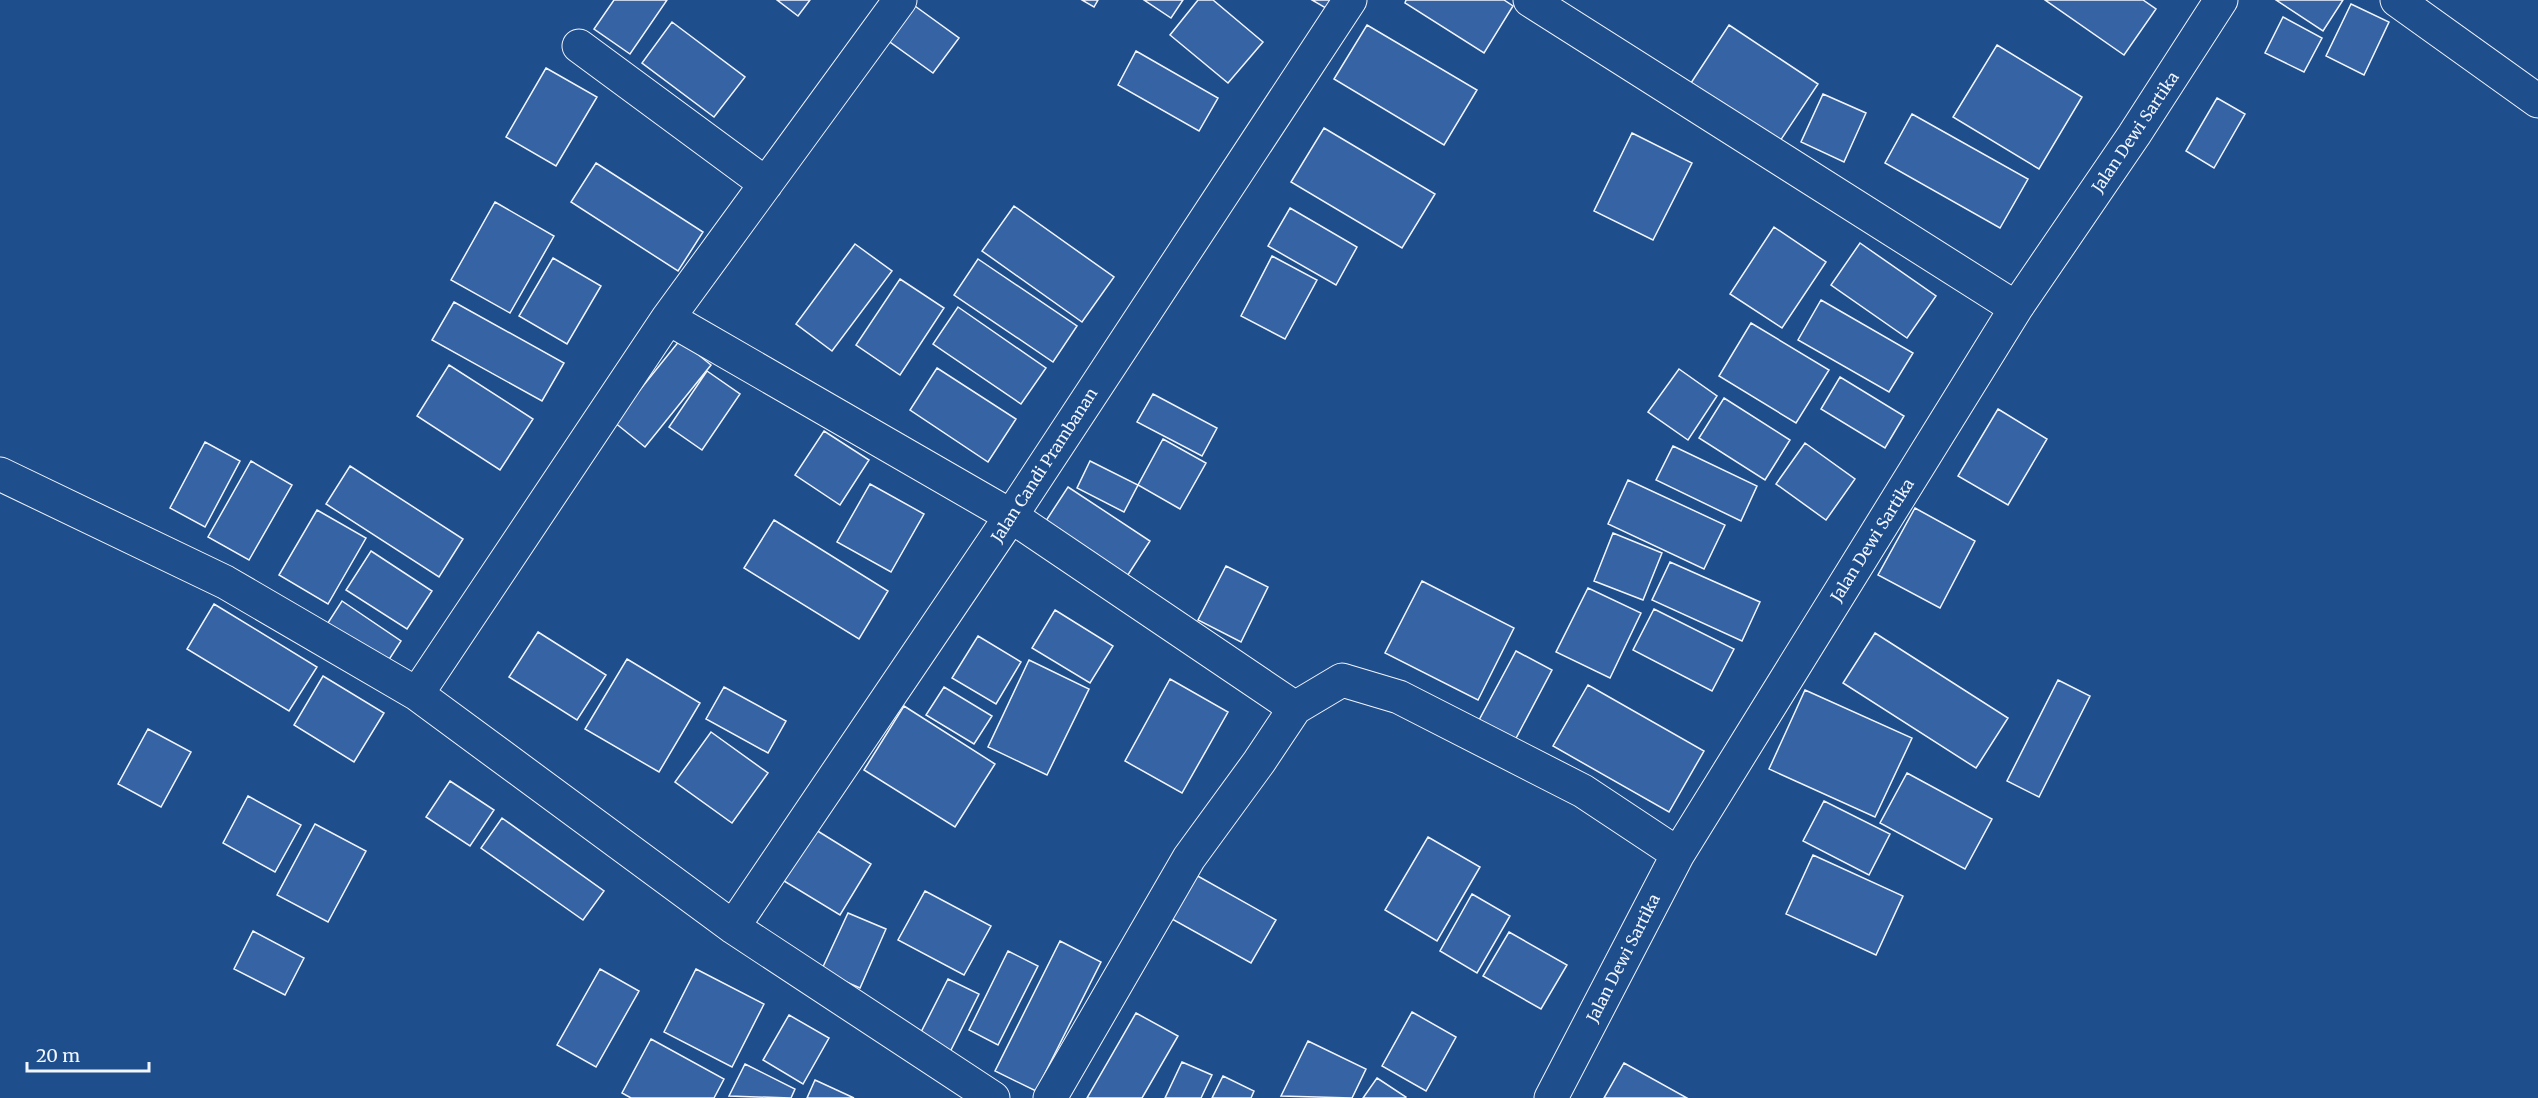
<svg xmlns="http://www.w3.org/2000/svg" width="2538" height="1098" viewBox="0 0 2538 1098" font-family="Merriweather,serif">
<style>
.building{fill:#3563a3;stroke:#f2f6ff;stroke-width:1.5}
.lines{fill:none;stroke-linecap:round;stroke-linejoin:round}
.minor-casing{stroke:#f2f6ff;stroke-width:35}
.minor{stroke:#1f4e8c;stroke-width:33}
.labels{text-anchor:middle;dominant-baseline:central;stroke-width:4.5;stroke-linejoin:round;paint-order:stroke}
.street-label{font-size:16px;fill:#f2f6ff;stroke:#1f4e8c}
</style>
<rect width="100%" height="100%" fill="#1f4e8c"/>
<path class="building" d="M614,0H667L630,54L594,29Z
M777,0H810L798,16Z
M1082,0H1098L1094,7Z
M1144,0H1183L1171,18Z
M1198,0H1213L1263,42L1228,83L1170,35Z
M1312,0H1337L1331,11Z
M1406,0H1504L1513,6L1484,53L1405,3Z
M2045,0H2143L2156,9L2124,55Z
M2276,0H2343L2323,31Z
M908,1L959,38L933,73L883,37Z
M2351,4L2389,22L2364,75L2326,56Z
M2283,17L2322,38L2304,72L2265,53Z
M672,22L745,77L714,117L642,63Z
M1367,25L1477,90L1444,145L1334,79Z
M1729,25L1818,84L1776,147L1687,89Z
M1997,45L2082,97L2039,169L1953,117Z
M1136,51L1218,98L1199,131L1118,85Z
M546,68L597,97L556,166L506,137Z
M1823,94L1866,113L1844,162L1801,142Z
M2217,98L2245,114L2214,168L2186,151Z
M1912,114L2028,179L2000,228L1885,163Z
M1324,128L1435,194L1402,248L1291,182Z
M1632,133L1692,163L1653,240L1594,211Z
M596,163L703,232L678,271L571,202Z
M495,202L554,236L510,313L451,280Z
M1014,206L1114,277L1082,322L982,251Z
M1290,208L1357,247L1336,285L1268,246Z
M1774,227L1826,262L1782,328L1730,294Z
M1860,243L1936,296L1907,338L1831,285Z
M855,244L892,271L832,351L796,324Z
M1272,256L1317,280L1285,339L1241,316Z
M553,258L601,286L567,344L519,316Z
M978,259L1077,326L1053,362L954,295Z
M900,279L944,308L900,375L856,345Z
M1821,300L1913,353L1889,392L1798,340Z
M454,302L564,363L542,401L432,340Z
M958,307L1046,368L1021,404L933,344Z
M1751,323L1829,370L1796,423L1719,376Z
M680,340L711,365L645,447L614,422Z
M449,365L533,419L500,470L417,416Z
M937,368L1016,419L988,462L910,410Z
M1679,369L1717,396L1688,440L1648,412Z
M707,371L740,394L702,450L669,427Z
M1840,377L1904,416L1885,448L1821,409Z
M1153,394L1217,428L1202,456L1137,422Z
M1724,398L1790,440L1765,480L1699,438Z
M1998,409L2047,439L2008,505L1958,476Z
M824,431L869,460L840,505L795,475Z
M1163,439L1206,463L1180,509L1138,485Z
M205,442L240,461L205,527L170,508Z
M1805,443L1855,479L1826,520L1776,484Z
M1673,446L1757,486L1741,521L1656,480Z
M251,461L292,485L249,560L208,537Z
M1090,461L1138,485L1124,512L1077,488Z
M350,466L463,539L439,577L326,504Z
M1628,480L1725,525L1704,569L1608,524Z
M870,484L924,514L891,572L837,542Z
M1068,487L1150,541L1122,584L1040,530Z
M1915,508L1975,541L1940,608L1878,575Z
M317,510L366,538L328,604L279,575Z
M774,520L888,591L859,639L744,568Z
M1613,533L1662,553L1643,600L1594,581Z
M371,551L432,591L407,629L346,590Z
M1670,562L1760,602L1742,641L1652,600Z
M1226,566L1268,587L1241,642L1198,620Z
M1422,581L1514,628L1478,700L1385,653Z
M1588,588L1641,613L1610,678L1556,652Z
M342,601L401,641L383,669L324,629Z
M214,604L317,667L289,711L187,649Z
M1654,609L1734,649L1712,691L1633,650Z
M1055,610L1113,646L1090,683L1032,648Z
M538,632L606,675L577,720L509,677Z
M1875,633L2008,718L1976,768L1843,683Z
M978,636L1021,662L996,704L952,678Z
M1516,651L1552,670L1514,742L1478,722Z
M627,659L700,703L659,772L585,729Z
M1029,660L1089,689L1047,775L988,747Z
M323,676L384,713L354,762L294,725Z
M1170,679L1228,712L1182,793L1125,761Z
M2058,680L2090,696L2039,797L2007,781Z
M1588,685L1704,751L1669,812L1553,746Z
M724,687L786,721L768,753L706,719Z
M944,687L992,716L974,744L926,715Z
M1805,690L1912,738L1875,817L1769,769Z
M904,706L995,764L955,827L864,770Z
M148,729L191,752L161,807L118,784Z
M711,732L768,773L732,823L675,782Z
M1907,773L1992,819L1965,869L1880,823Z
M450,781L494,810L470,846L426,817Z
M248,796L301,825L275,872L223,843Z
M1824,801L1890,834L1869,875L1803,841Z
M502,818L604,891L583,920L481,848Z
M315,824L366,851L328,922L277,895Z
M816,830L871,864L840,915L784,881Z
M1428,837L1480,867L1437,941L1385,910Z
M1813,855L1903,896L1876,955L1786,914Z
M1187,870L1276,920L1251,963L1163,914Z
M925,891L991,926L964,975L898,940Z
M1472,894L1510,916L1477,973L1440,951Z
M848,913L886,929L860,988L821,971Z
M253,931L304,958L285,995L234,969Z
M1509,932L1567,965L1541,1009L1483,976Z
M1060,941L1101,962L1036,1091L995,1071Z
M1008,951L1038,966L998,1045L969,1030Z
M600,969L639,991L596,1067L557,1045Z
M696,969L764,1004L732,1067L664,1032Z
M948,979L979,994L947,1058L916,1042Z
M1412,1012L1456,1037L1426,1091L1382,1066Z
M1136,1013L1178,1036L1142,1098H1087Z
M789,1015L829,1038L803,1084L763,1060Z
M651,1039L724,1079L714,1098H631L622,1093Z
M1308,1041L1366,1069L1352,1098L1281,1096Z
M1182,1062L1212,1075L1201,1098H1165Z
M1624,1063L1687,1098H1604Z
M745,1064L795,1089L791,1098L729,1096Z
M1223,1076L1254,1091L1251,1098H1212Z
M1377,1078L1406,1097L1405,1098H1363Z
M815,1080L854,1098H807Z"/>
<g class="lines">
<g class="minor-casing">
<path id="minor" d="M1530,0L2016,308
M2397,0L2538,101
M579,46L766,184
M668,318L1011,516L1295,708
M0,474L225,582L417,694L733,927L993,1098
M417,694L668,318L900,0
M733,927L1011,516L1350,0
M1050,1098L1189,858L1259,762L1295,708L1342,680L1399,697L1583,791L1678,854
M1551,1098L1678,854L2016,308L2134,135L2221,0"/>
</g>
<use href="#minor" class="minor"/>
</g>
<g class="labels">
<g class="street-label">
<text transform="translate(2135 132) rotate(-56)">Jalan Dewi Sartika</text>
<text transform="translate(1044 465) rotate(-57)">Jalan Candi Prambanan</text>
<text transform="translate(1872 540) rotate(-58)">Jalan Dewi Sartika</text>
<text transform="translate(1623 958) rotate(-63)">Jalan Dewi Sartika</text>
</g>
</g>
<path d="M27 1062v9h122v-9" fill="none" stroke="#f2f6ff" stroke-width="3"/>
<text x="36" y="1062" font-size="18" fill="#f2f6ff" stroke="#1f4e8c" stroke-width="4.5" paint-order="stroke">20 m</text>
</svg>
